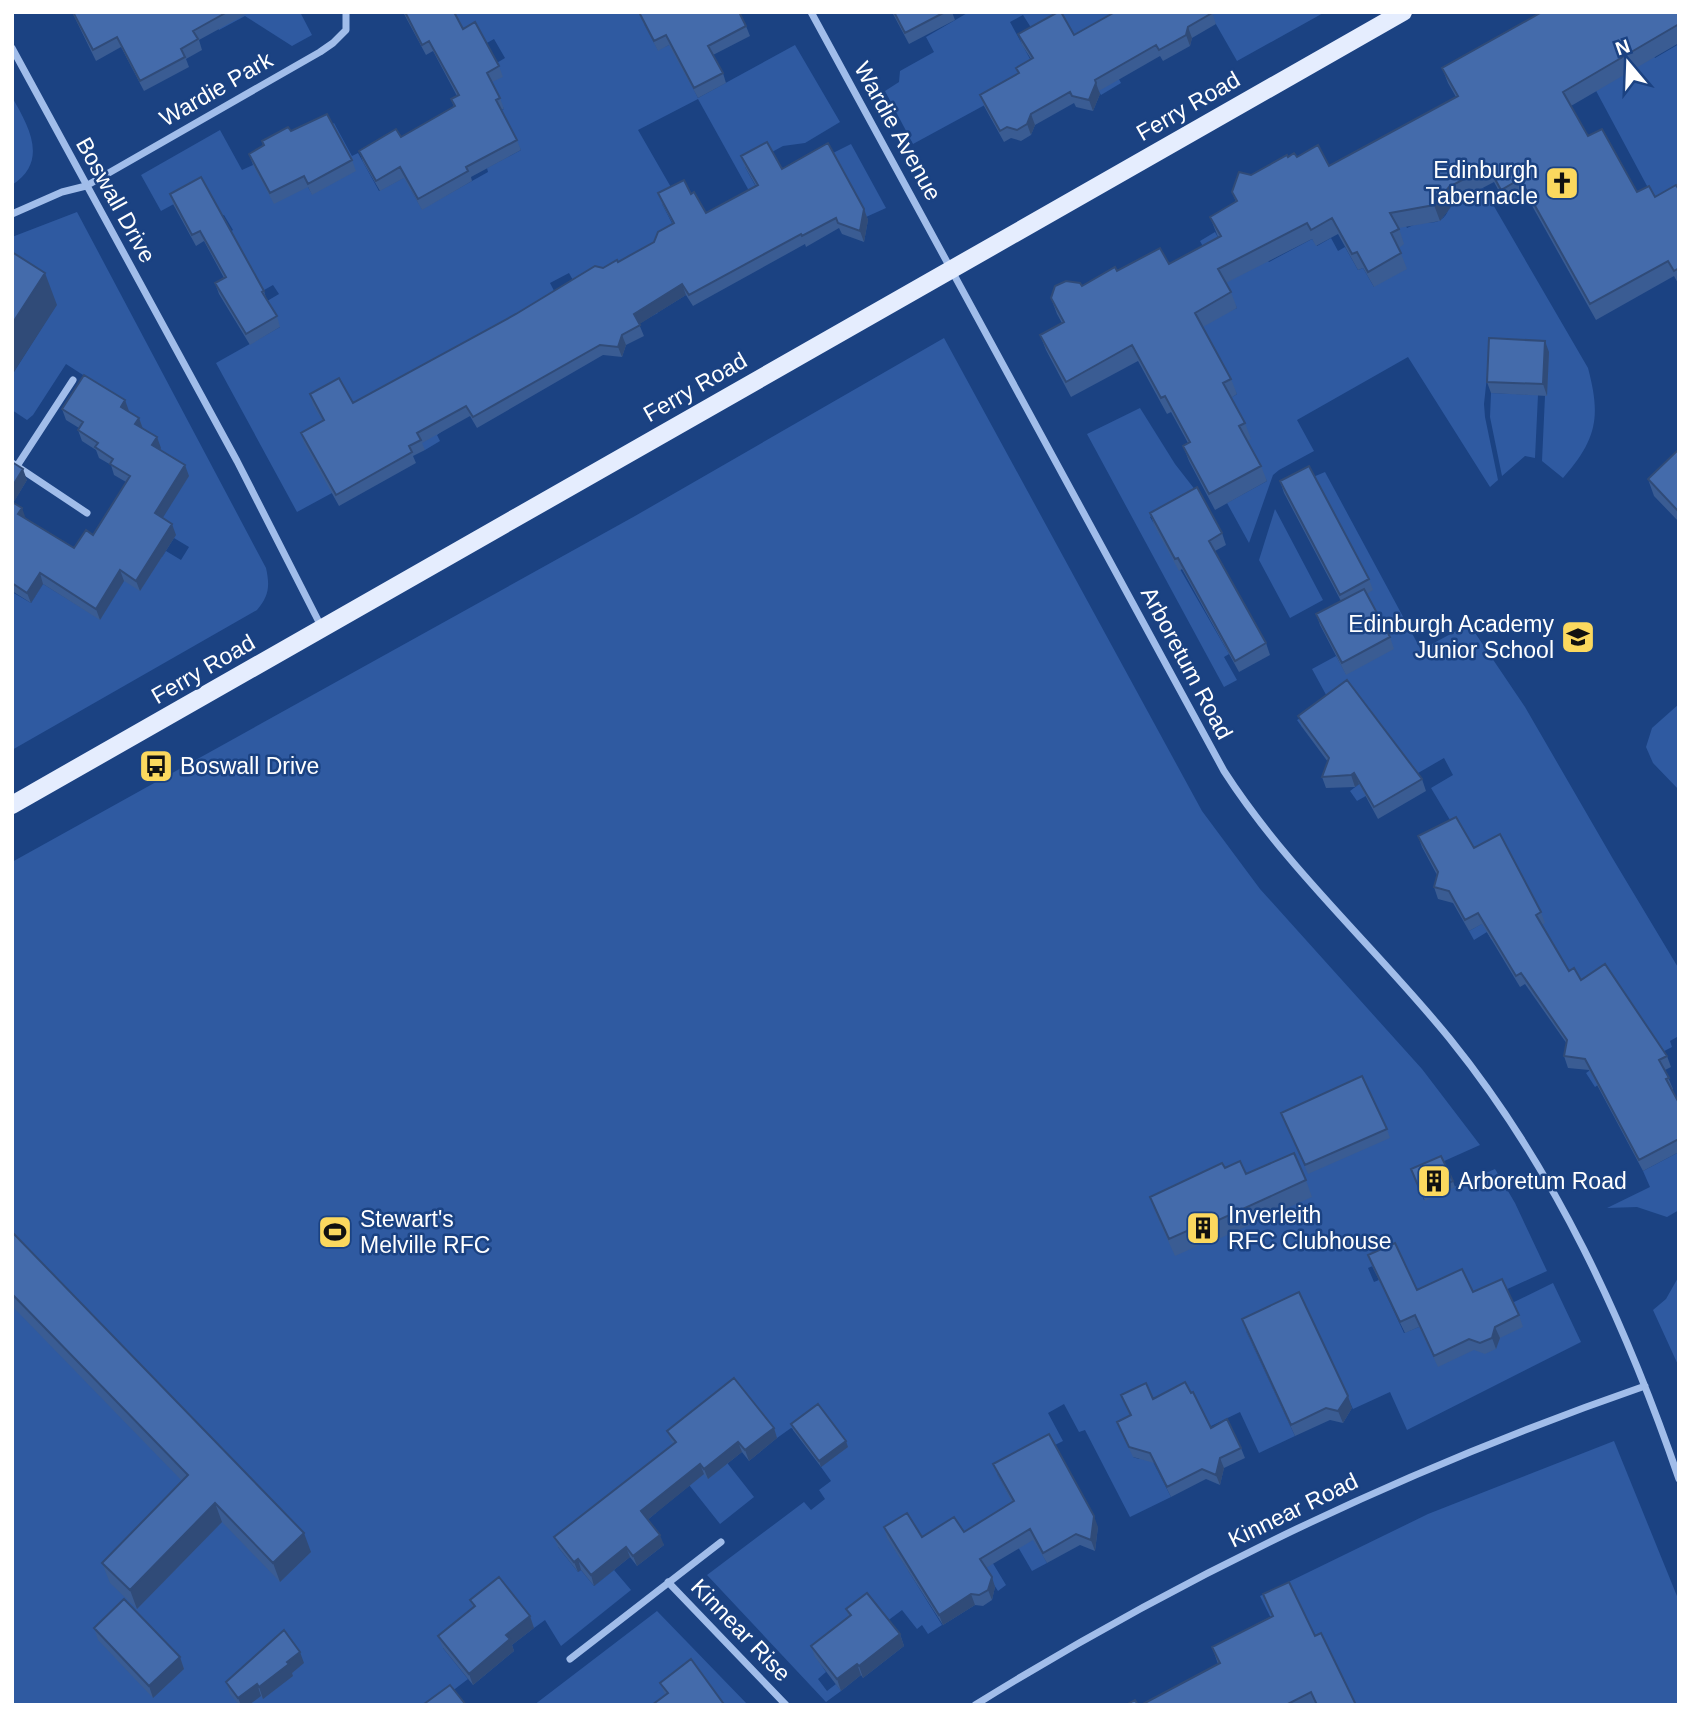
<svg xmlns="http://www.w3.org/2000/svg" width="1691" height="1717" viewBox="0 0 1691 1717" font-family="Arial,sans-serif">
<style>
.green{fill:#2f5aa1;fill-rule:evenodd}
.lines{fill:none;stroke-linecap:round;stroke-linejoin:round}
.street{stroke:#a1bdea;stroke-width:7}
.primary{stroke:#e5edfe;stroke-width:18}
.wall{fill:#3a5c93}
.shaded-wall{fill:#304b78}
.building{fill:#446bab;stroke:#304b78;stroke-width:2}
.labels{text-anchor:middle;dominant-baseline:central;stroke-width:5;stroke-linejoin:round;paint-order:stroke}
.street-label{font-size:23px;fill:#fff;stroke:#1b4282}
.poi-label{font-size:23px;fill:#fff;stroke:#1b4282;text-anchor:start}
</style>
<rect width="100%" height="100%" fill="#1b4282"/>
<path class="green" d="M209,12H300L312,35L292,46L245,16L219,30Z
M452,12H653L644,24L658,50L671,44L698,98L795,45L840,122L805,143L783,146L745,167L760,194L753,198L698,99L638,130L676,196L662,204L675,229L647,293L658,313L646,319L580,293L569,273L550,283L562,306L552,350L437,435L440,441L425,450L324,424L332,493L297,512L216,363L280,327L235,320L279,294L273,285L252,297L230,232L233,230L224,215L221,216L205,187L161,211L141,175L220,130L242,170L253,165L305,182L312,194L331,125L334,123L352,156L358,153L379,191L407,176L412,192L422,209L488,172L487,168L521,150L500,111L504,109L490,83L495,64L505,58L494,39L485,44L467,39Z
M969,12H1138L1096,36L1121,83L1101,95L1085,67L1037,37L1023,15L1010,22L1036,70L1005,94L913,144L885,91L899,82L900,71L934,52L926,37Z
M1209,12H1325L1237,61Z
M1557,18L1647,45L1655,58L1679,44V202L1661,212Z
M12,97C29,127 49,161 12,185Z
M1445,122L1588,368C1601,417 1597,439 1563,478L1542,461L1545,396H1547L1488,367L1484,404L1485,417L1498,480L1490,487L1408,357L1297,420L1314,451L1279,470L1273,475L1249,543L1227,503L1267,481L1245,442L1229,399L1237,394L1199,324L1237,308L1200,241L1215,232L1235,267L1268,261L1269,262L1312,239L1317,246L1331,238L1338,251L1345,247L1358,270L1363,268L1374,287L1362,168L1386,189L1407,228L1422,221C1436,226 1447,219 1450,205Z
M851,144L886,208L866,217L833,153Z
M77,212L266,568C270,586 269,596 257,610L12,750V592L31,603L43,584L100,619L124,581L150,550L162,557L166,551L181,560L189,547L174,538L159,524L139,435L111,393L66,364L33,415L27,420L12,410V375L56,305L12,276V237Z
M944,338L1202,811L1260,889L1422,1069L1480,1145L1413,1175L1424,1200L1495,1169L1515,1203L1547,1271L1477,1303L1421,1302L1384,1290L1404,1333L1419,1327L1496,1340L1512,1303L1553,1283L1581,1342L1407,1430L1390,1392L1353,1409L1304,1304L1246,1331L1295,1436L1259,1453L1240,1412L1209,1427L1135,1425L1133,1457L1139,1459L1149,1454L1171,1497L1130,1517L1085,1430L1079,1432L1064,1404L1048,1413L1063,1441L997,1474L1047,1563L1032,1571L1003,1521L977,1537L1006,1585L998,1591L958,1528L926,1548L888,1538L942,1625L928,1634L922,1625L917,1629L902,1610L886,1622L816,1657L826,1672L818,1679L827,1691L836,1684L841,1691L826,1702L707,1575L804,1502L811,1510L825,1499L819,1490L831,1481L821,1467L847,1447L791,1428L777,1438L738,1389L728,1464L754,1497L720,1524L670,1461L636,1487L656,1513L645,1522L558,1547L578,1572L581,1570L594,1586L614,1570L631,1590L561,1646L545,1620L534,1628L503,1589L443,1648L468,1679L434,1705H12V862L635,516ZM1400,1254L1406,1269L1374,1282L1368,1268Z
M1491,393L1538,395L1535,458L1525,456L1502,476L1490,417Z
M1140,408L1175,464L1196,491L1150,517L1229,654L1224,657L1237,680L1224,687L1087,434Z
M1325,472L1421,650L1469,624L1525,707L1613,859L1679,969V1041L1677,1037L1670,1041L1672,1047L1647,1060L1643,1053L1595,1087L1586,1073L1605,1060L1585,991L1491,939L1487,932L1474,940L1469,931L1526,899L1465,867L1456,830L1431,788L1453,775L1444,758L1375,798L1371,793L1357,801L1350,791L1398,755L1324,711L1302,727L1297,720L1330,702L1312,669L1336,656L1346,674L1368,600L1313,477Z
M1275,509L1323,600L1290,618L1259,560Z
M1679,704V790L1653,763L1646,747L1652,728Z
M1679,1152V1210L1667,1217L1637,1207L1607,1208L1650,1187L1643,1171Z
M1679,1276V1367L1653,1310L1666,1299Z
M1614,1441L1679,1601V1705H1314L1260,1596L1428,1514Z
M657,1611L748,1705H534Z"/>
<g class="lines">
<path class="street" d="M811,12L1224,771C1287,869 1376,948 1450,1039C1555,1169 1625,1322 1679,1479
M12,48L237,461L322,628
M12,214L62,192L86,186L320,52L333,43L346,30V12
M12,463L87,513
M17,466L73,380
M668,1582L786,1705
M570,1659L721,1542
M975,1705C1186,1574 1411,1467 1645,1386"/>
<path class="primary" d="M12,805L1403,12"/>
</g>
<path class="wall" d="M72,12H250L199,40L202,50L186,59L189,67L144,91L121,47L96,61Z
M403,12H454L463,29L499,66L503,77L492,82L500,98L504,109L501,110L517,140L521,150L471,177L472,181L422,210L404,178L380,191L363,162L359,151L401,137L454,107L451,99L457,96L433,51L426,55Z
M892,12H952L955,20L909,44Z
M1212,12L1216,24L1192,38L1190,46L1163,61L1160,56L1099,91L1100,94L1093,111L1076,107L1074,103L1035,125L1031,135L1021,141L1011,138L1004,142L984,106L980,95L1018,73L1016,68L1031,59L1022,45L1018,34L1074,35Z
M1679,12V43L1571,106L1588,136L1637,192L1655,197L1679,190V285L1674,276L1596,320L1526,195L1507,206L1494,182L1454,203L1440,221L1399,228L1404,244L1399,248L1407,269L1374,287L1363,268L1358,270L1338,234L1316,246L1312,239L1226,283L1231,292L1237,308L1203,327L1231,379L1237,394L1231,398L1245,423L1251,439L1247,441L1261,466L1267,481L1215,510L1189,461L1183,446L1188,443L1171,412L1167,414L1138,361L1071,397L1046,350L1040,335L1062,323L1057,314L1051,298L1117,271L1169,264L1218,237L1210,217L1236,202L1232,192L1251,175L1288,157H1297L1329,166L1456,97L1448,83L1442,68Z
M640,14L746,26L750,36L713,55L723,73L726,83L698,98L669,45L658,51L644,24Z
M291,131L352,160L356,171L312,195L308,187L274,204L253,165L249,154L263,146L262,141Z
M741,156L782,169L864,209L868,220L864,242L842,234L839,228L806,247L805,244L693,306L686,295L639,324L644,336L626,345L622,357L603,355L477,428L470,416L422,443L425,450L413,456L416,463L339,506L304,443L301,433L323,421L313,405L310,394L353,403L603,268L618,262L654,242L673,224L662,204L658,193L691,194L706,213L756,186L745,167Z
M170,194L264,291L267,301L277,316L280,327L250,345L219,294L215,283L224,278L204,241L196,246L173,204Z
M1549,352L1547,396L1491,393L1487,382Z
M62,409L129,411L139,418L143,429L161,448L160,450L189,476L162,518L176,535L140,591L124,581L100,620L43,584L31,603L12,591V462L27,480L13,503L26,519L74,548L93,535L126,482L114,475L111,465L99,458L96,450L82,441L78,430L79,428L66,420Z
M1679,449V522L1654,496L1648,479Z
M1280,481L1369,579L1373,590L1367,594L1390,637L1394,649L1346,675L1320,625L1316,614L1341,601L1284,493Z
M1150,513L1222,533L1226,545L1215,551L1266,643L1270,655L1239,672L1182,569L1179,571L1154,525Z
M1298,716L1422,779L1426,791L1378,819L1359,784L1355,787L1326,788L1322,777L1328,762L1302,727Z
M1418,836L1474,848L1541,912L1545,923L1542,925L1569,971L1581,980L1667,1056L1671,1067L1665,1070L1673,1089L1672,1090L1679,1103V1152L1643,1171L1589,1070L1568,1068L1564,1056L1567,1044L1525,984L1520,987L1482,924L1469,931L1453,903L1438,899L1434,887L1437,875L1422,847Z
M1281,1113L1387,1129L1390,1138L1308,1174Z
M1225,1168L1246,1174L1306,1180L1312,1197L1205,1245L1204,1243L1175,1256L1156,1214L1150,1197Z
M1413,1175L1453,1181L1455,1187L1425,1201Z
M12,1232L311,1552L280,1582L222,1522L137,1609L110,1583L102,1563L182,1481L12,1306Z
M1368,1255L1417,1290L1473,1292L1519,1315L1523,1327L1500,1338L1496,1349L1485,1354L1474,1350L1438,1367L1419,1327L1405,1333L1372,1266Z
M1242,1319L1352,1408L1343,1423L1330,1420L1295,1436L1246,1331Z
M1121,1395L1153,1399L1211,1428L1241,1448L1245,1458L1224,1468L1220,1485L1206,1479L1171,1497L1154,1463L1133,1457L1121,1432L1117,1422L1130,1416Z
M791,1424L848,1447L821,1467L793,1430Z
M774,1428L777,1438L749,1461L742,1452L708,1479L704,1474L648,1519L664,1545L637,1566L630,1557L594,1586L581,1570L578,1572L558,1547L554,1537L674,1444L671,1441L667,1431Z
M993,1464L1098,1527L1095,1551L1080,1545L1047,1563L1033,1540L986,1568L995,1587L992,1600L983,1606L975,1605L943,1625L887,1538L884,1527L922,1537L964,1532L1012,1502L997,1474Z
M1263,1594L1315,1636L1356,1705H1141L1218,1664L1212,1647L1272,1616Z
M470,1600L530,1616L534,1628L512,1645L514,1651L473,1685L443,1648L438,1636L473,1608Z
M846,1609L900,1634L904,1646L863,1678L861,1675L841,1691L815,1657L811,1646L849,1617Z
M94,1628L180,1657L184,1669L153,1698L98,1640Z
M304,1663L292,1673L293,1676L263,1699L261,1696L249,1705H239L230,1694L226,1682Z
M660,1683L724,1705L665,1695Z"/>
<path class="shaded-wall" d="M1188,27L1192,38L1190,46L1186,35Z
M1096,83L1100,94L1093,111L1089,100Z
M1031,114L1035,125L1031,135L1027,124Z
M1449,187L1454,203L1440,221L1434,205Z
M864,209L868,220L864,242L860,231Z
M45,273L57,305L12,375V324Z
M682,284L686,295L638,325L634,314Z
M622,335L626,345L622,357L618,347Z
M1545,341L1549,352L1547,396L1543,384Z
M125,400L129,411L124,418L121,407Z
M139,418L143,429L135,424Z
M157,437L161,448L156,456L152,445Z
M185,465L189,476L159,524L155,513Z
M23,469L27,480L12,505V487Z
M22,508L26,519L18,514Z
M172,524L176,535L140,591L136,581Z
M120,570L124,581L100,620L96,609Z
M40,573L43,584L31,603L27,593Z
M1354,773L1359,784L1355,787L1351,775Z
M1495,1327L1500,1338L1496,1349L1492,1338Z
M1348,1396L1352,1408L1343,1423L1338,1411Z
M774,1428L777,1438L749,1461L745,1450Z
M846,1441L848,1447L821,1467L819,1461Z
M738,1442L742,1452L708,1479L704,1469Z
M1220,1458L1224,1468L1220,1485L1216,1475Z
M700,1464L704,1474L645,1522L641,1511Z
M215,1503L222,1522L137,1609L130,1590Z
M1094,1516L1098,1527L1095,1551L1091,1540Z
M304,1533L311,1552L280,1582L273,1563Z
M660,1535L664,1545L637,1566L633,1556Z
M626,1547L630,1557L594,1586L591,1575Z
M578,1559L581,1570L578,1572L574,1562Z
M992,1577L995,1587L992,1600L988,1590Z
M971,1594L975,1605L943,1625L939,1615Z
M530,1616L534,1628L512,1645L514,1651L473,1685L469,1674L506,1635Z
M900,1634L904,1646L863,1678L859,1666Z
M300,1652L304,1663L292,1673L293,1676L263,1699L259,1687L287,1662Z
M180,1657L184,1669L153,1698L149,1686Z
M857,1664L861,1675L841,1691L837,1679Z
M257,1684L261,1696L249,1705H241L238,1698Z"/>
<path class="building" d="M73,12H227L193,31L198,39L181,49L185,57L140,81L117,37L93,50Z
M405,12H454L463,29L475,22L499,66L487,73L500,98L496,100L517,140L466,167L468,171L418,199L400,167L376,181L359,151L396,129L401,137L455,106L451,99L459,95L429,41L422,45Z
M643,12H739L746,26L708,46L723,73L694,88L666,35L654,41L640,14Z
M894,12H945L905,33Z
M1058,12H1061L1074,35L1115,12L1212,13L1188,27L1186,35L1159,50L1156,45L1095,80L1096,83L1089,100L1072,96L1070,92L1031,114L1027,124L1017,130L1007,127L1000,131L980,95L1019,73L1016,68L1033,58L1018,34Z
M1542,12H1679V24L1563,92L1588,136L1602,129L1637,192L1649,186L1655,197L1676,185L1679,190V268L1674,271L1668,261L1590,304L1520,179L1501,190L1488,166L1449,187L1434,205L1390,213L1399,229L1391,233L1401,253L1368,272L1357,252L1352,254L1332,218L1311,230L1307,223L1218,269L1231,292L1195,313L1231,379L1223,383L1245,423L1239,426L1261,466L1209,494L1183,446L1190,442L1165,396L1161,398L1132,345L1066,382L1040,335L1064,322L1051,298L1055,286L1066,281L1080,283L1082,286L1115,267L1117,271L1160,248L1169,264L1221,236L1210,217L1237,201L1232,192L1239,172L1251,175L1287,155L1288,157L1294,153L1297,157L1318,145L1329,166L1458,96L1442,68Z
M327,114L352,160L308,184L304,176L270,193L249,154L264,145L262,141L288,127L291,131Z
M767,142L782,169L828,143L864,209L860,231L838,223L836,218L802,236L801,234L689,295L682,284L634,314L640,325L622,335L618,347L600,345L473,417L466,406L417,433L421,440L409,446L412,452L336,495L301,433L324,420L310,394L339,378L353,403L516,314L595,266L603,268L617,260L618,262L654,242L658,232L674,223L658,193L684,180L691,194L694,192L706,213L758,185L741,156Z
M201,177L264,291L262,292L277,316L246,334L215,283L226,277L200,231L192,235L170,194Z
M12,252L45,273L12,324Z
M1489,338L1545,341L1543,384L1487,382Z
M84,375L125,400L121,407L139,418L135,424L157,437L152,445L185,465L155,513L172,524L136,581L120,570L96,609L40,573L27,593L12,583V502L22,508L18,514L74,548L86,530L93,535L130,476L110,464L113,459L95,447L98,443L78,430L83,422L62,409Z
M1679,449V512L1648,479Z
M12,462L23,469L12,487Z
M1309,466L1369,579L1340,595L1280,481Z
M1197,487L1222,533L1209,541L1266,643L1235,661L1178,558L1175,559L1150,513Z
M1364,589L1390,637L1342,663L1316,614Z
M1347,680L1422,779L1374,807L1354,773L1351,775L1322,777L1329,758L1298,716Z
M1456,817L1474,848L1500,834L1541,912L1536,915L1569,971L1574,968L1581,980L1605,964L1667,1056L1659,1060L1669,1078L1666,1079L1679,1103V1139L1639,1160L1585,1059L1564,1056L1567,1040L1521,973L1516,976L1478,913L1465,920L1449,891L1434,887L1438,872L1418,836Z
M1362,1076L1387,1129L1305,1165L1281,1113Z
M1294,1153L1306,1180L1199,1229L1198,1226L1169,1239L1150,1197L1222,1163L1225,1168L1240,1161L1246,1174Z
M1441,1156L1453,1181L1422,1195L1411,1169Z
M12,1232L304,1533L273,1563L215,1503L130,1590L102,1563L188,1475L12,1294Z
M1395,1243L1417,1290L1462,1269L1473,1292L1502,1279L1519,1315L1495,1327L1492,1338L1480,1343L1469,1339L1434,1356L1415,1315L1400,1322L1368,1255Z
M1299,1292L1348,1396L1338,1411L1326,1408L1291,1425L1242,1319Z
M734,1378L774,1428L745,1450L738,1442L704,1469L700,1464L641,1511L660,1535L633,1556L626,1547L591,1575L578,1559L574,1562L554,1537L676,1442L667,1431Z
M1185,1382L1191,1393L1193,1392L1211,1428L1227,1419L1241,1448L1220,1458L1216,1475L1202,1469L1167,1487L1150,1453L1129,1447L1117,1422L1131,1415L1121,1395L1146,1383L1153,1399Z
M818,1404L846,1441L819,1461L791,1424Z
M1049,1434L1094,1516L1091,1540L1076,1534L1043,1553L1030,1529L980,1559L992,1577L988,1590L979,1595L971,1594L939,1615L884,1527L907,1513L922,1537L954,1517L964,1532L1014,1501L993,1464Z
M499,1577L530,1616L506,1635L510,1639L469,1674L438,1636L475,1606L470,1600Z
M1289,1582L1315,1636L1321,1633L1356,1705H1317L1311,1692L1286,1705H1141L1220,1663L1212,1647L1273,1616L1263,1594Z
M867,1593L900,1634L859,1666L857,1664L837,1679L811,1646L851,1615L846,1609Z
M124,1599L180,1657L149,1686L94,1628Z
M284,1630L300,1652L287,1662L289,1664L259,1687L257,1684L238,1698L226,1682Z
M691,1659L723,1703L721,1705H652L668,1693L660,1683Z
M450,1685L466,1705L424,1704Z
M1135,1700L1138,1705H1126Z"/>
<defs>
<g id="church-square" transform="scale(1.75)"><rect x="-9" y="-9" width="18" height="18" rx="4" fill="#fbd85e" stroke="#1b4282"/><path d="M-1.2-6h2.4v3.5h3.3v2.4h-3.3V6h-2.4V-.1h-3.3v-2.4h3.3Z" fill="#111"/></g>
<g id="school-square" transform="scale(1.75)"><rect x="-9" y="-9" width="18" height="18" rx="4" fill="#fbd85e" stroke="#1b4282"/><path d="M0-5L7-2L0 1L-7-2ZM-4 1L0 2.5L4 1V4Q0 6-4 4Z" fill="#111"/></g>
<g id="bus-square" transform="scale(1.75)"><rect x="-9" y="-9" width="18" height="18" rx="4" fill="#fbd85e" stroke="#1b4282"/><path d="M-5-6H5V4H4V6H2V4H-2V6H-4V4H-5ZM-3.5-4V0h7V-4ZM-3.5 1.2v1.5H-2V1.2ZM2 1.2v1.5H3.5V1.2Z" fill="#111"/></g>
<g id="building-square" transform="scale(1.75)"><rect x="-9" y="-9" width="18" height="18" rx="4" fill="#fbd85e" stroke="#1b4282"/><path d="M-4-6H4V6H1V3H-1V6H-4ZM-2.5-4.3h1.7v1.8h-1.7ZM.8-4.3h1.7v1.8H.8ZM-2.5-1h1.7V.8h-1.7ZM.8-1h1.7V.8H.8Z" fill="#111"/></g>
<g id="stadium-square" transform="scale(1.75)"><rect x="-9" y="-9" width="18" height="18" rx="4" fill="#fbd85e" stroke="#1b4282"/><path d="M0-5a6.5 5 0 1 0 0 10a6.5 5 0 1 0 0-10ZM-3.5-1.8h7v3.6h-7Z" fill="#111"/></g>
</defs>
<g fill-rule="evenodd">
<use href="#church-square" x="1562" y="183"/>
<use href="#school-square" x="1578" y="637"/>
<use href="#bus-square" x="156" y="766"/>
<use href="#building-square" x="1434" y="1181"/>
<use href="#building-square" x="1203" y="1228"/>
<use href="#stadium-square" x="335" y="1232"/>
</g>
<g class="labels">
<g class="street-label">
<text transform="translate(216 89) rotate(-30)">Wardie Park</text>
<text transform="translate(1188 106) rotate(-30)">Ferry Road</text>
<text transform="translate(898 131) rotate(61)">Wardie Avenue</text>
<text transform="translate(116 200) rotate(61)">Boswall Drive</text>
<text transform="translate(695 387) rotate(-30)">Ferry Road</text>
<text transform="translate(1187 663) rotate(62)">Arboretum Road</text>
<text transform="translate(203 669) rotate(-30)">Ferry Road</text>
<text transform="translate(1293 1510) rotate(-26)">Kinnear Road</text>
<text transform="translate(741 1630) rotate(46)">Kinnear Rise</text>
</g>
<g class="poi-label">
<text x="1538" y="170" text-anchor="end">Edinburgh<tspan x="1538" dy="26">Tabernacle</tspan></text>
<text x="1554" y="624" text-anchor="end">Edinburgh Academy<tspan x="1554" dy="26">Junior School</tspan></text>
<text x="180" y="766">Boswall Drive</text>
<text x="1458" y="1181">Arboretum Road</text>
<text x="1228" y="1215">Inverleith<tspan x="1228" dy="26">RFC Clubhouse</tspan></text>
<text x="360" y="1219">Stewart's<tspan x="360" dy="26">Melville RFC</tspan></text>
</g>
</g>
<rect width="1691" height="1717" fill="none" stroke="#ffffff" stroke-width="28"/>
<g transform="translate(1628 63) rotate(341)" stroke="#1b4282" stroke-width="5" paint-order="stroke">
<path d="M0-5L12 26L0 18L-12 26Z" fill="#ffffff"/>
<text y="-10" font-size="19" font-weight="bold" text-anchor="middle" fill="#ffffff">N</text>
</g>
</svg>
